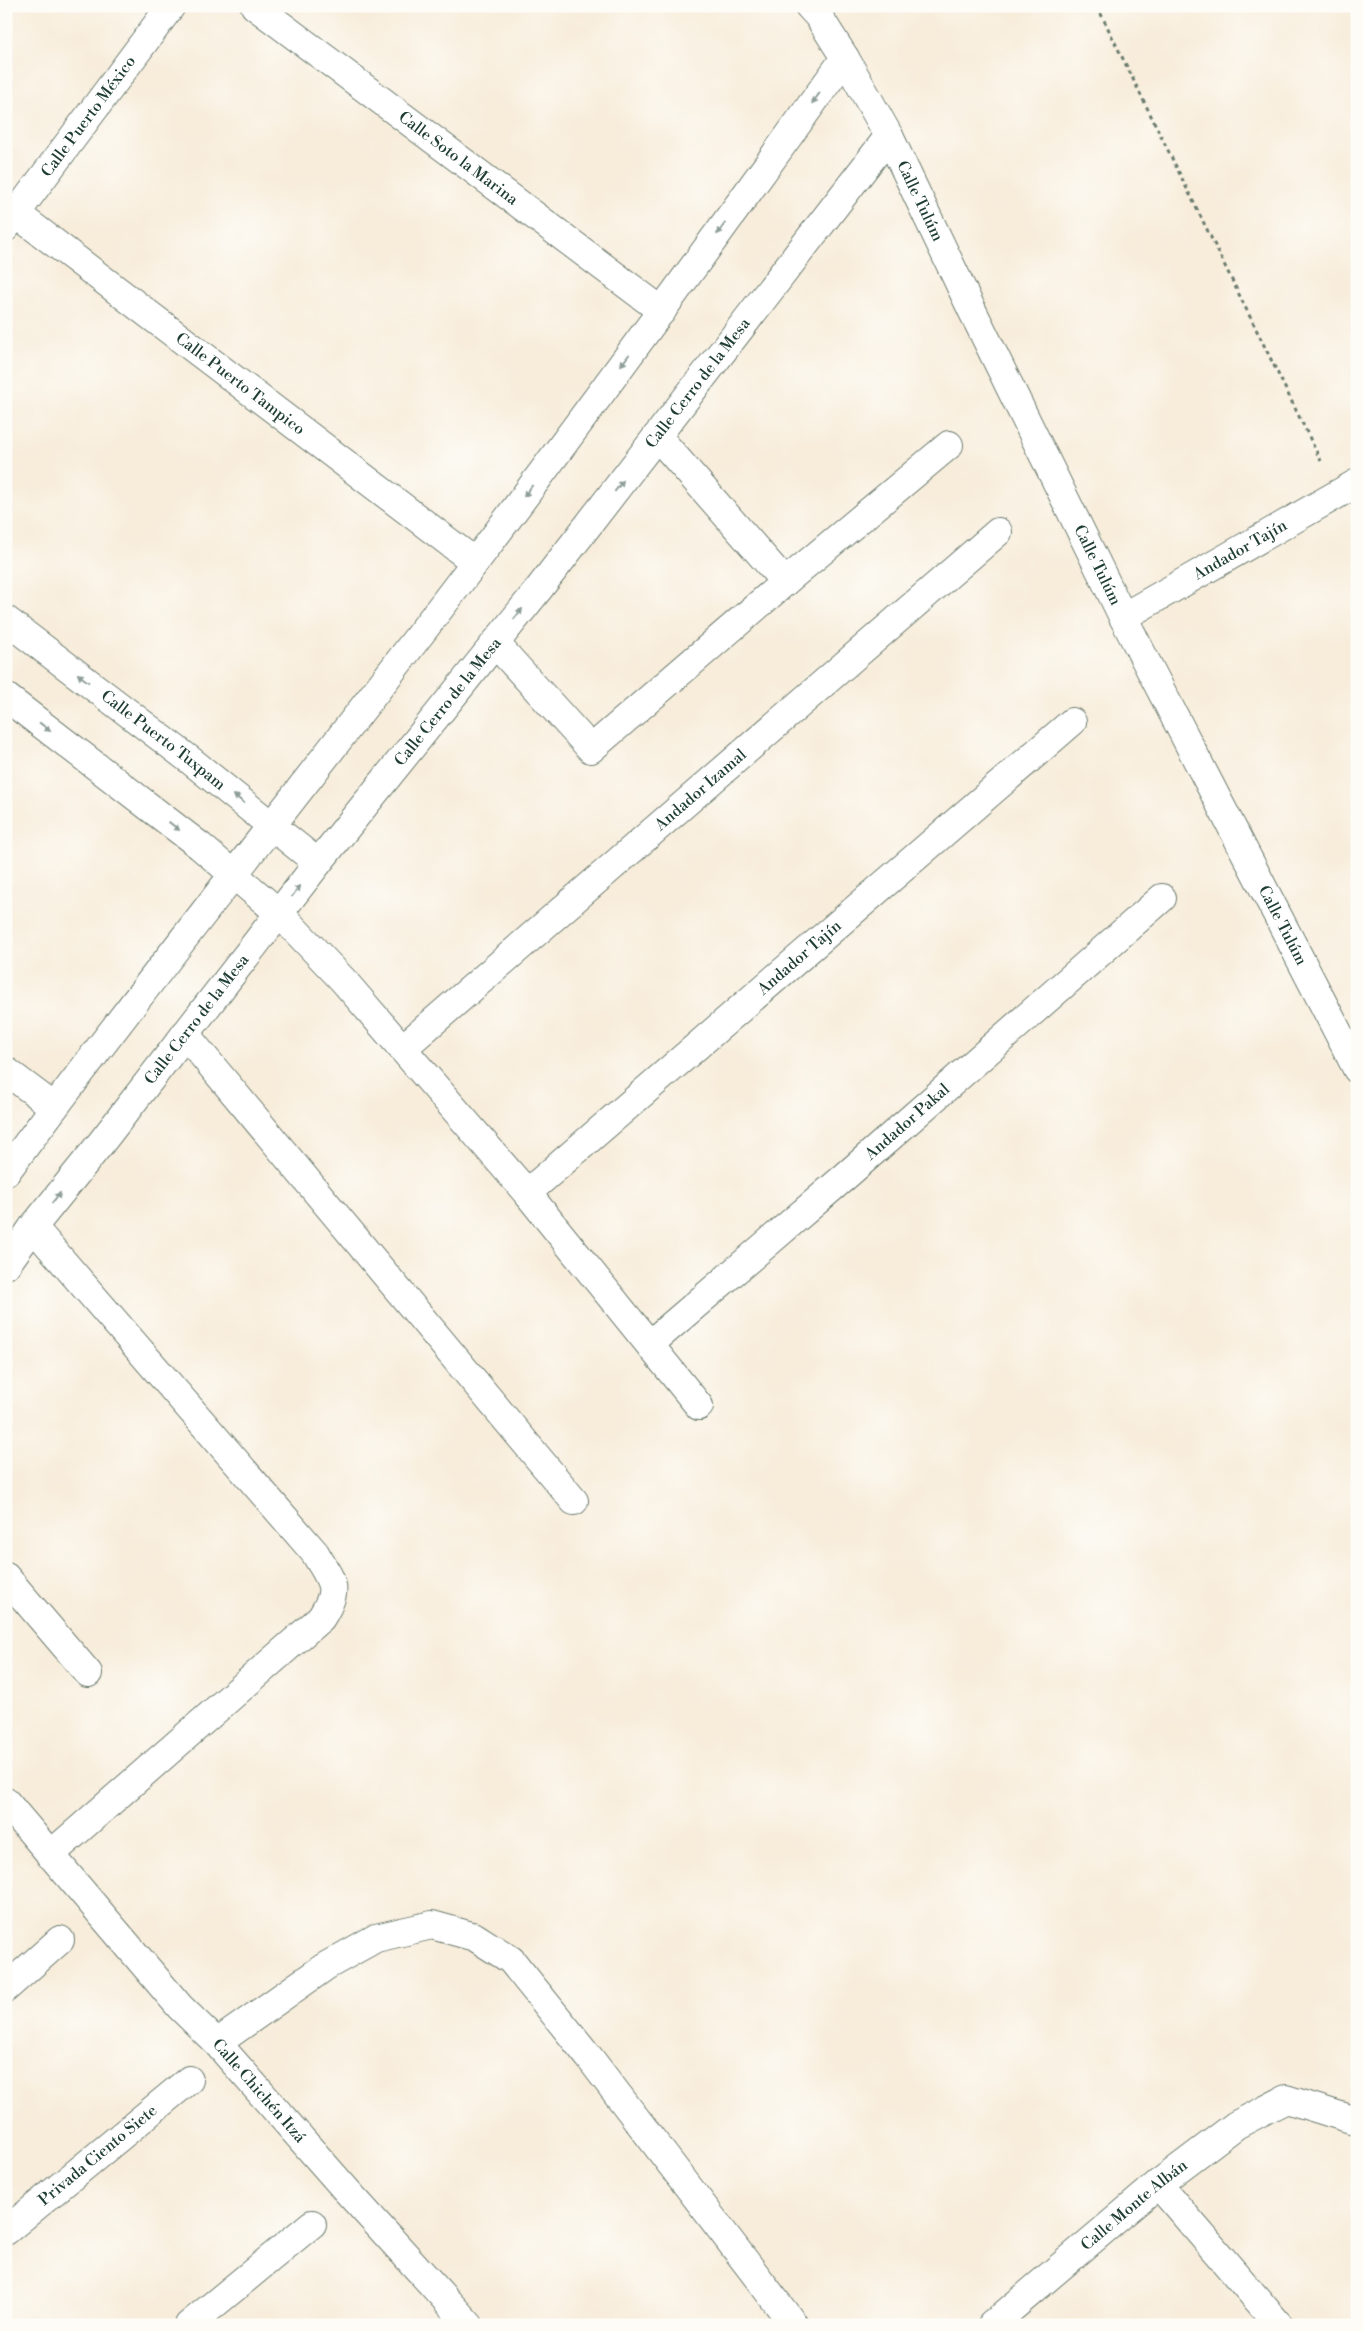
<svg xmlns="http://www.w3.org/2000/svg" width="1363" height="2331" viewBox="0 0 1363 2331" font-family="'Libre Bodoni',serif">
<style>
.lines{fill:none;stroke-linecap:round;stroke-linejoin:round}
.minor-casing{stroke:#6b7b6e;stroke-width:30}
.path{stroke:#6b7b6e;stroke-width:3;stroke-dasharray:4 4;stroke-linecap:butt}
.minor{stroke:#fff;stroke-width:28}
.oneway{fill:#8f9e9a}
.labels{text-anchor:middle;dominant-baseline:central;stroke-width:4;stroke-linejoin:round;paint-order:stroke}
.street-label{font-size:16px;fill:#1f3d34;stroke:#fdfcf7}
</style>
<rect width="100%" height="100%" fill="#fdfcf7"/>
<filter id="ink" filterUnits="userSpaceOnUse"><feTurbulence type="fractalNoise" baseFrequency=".02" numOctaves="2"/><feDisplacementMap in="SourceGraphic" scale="10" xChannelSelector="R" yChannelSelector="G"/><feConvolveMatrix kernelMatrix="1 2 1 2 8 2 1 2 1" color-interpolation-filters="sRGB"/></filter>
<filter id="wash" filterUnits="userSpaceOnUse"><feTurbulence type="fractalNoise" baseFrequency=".0096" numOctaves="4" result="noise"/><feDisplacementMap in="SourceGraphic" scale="20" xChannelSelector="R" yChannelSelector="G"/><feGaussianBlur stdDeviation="1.12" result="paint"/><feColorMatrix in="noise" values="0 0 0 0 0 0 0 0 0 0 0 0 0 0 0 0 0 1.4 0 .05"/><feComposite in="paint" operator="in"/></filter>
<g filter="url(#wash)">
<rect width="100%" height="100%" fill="#f8eddb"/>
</g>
<g filter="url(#ink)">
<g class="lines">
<g class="minor-casing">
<g id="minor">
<path id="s1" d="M255,6L662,311"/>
<path id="s2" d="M809,6L819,17L845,58L889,136L972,310L1123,617L1357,1069"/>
<path id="s3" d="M6,206L475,562"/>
<path id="s4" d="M6,227L171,6"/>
<path d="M657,436L785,582"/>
<path id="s5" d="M1123,617L1357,483"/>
<path id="s6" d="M6,620L190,760L318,863"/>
<path d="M495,643L591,749L785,582L949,445"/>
<path d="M6,697L200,846L279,913L343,980L527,1193L699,1406"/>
<path d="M185,1034L574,1501"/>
<path id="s7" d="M403,1048L998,532"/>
<path d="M6,1071L54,1107"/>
<path d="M6,1172C159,965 321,766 476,561C601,395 723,227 845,58"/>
<path id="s8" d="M527,1193L1072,722"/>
<path d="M33,1227L315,1553C332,1583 341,1587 321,1618L50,1855"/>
<path id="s9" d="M6,1265L33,1227L101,1143L318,863L538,590L889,136"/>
<path id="s10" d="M650,1344L848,1174L1162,898"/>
<path d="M6,1577L88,1673"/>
<path id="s11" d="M6,1802L180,2007L217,2043L347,2191L469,2325"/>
<path d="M6,1988L60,1940"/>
<path d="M217,2043L326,1966L376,1938L432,1925L475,1937L511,1960L589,2057L794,2325"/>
<path d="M1158,2184L1279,2325"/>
<path id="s12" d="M6,2231L189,2080"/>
<path d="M189,2325L312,2224"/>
<path id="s13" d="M992,2325L1158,2184L1236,2125L1286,2099L1357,2121"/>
</g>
</g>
<path class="path" d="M1097,6L1321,461"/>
<use href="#minor" class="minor"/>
</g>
<defs><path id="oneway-solid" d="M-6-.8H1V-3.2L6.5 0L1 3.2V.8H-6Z" transform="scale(1.25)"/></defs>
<g class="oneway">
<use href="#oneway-solid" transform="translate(816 98) rotate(126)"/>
<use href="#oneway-solid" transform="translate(721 229) rotate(126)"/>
<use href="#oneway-solid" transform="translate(625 360) rotate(127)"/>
<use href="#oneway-solid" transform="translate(619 486) rotate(-52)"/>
<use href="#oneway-solid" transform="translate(528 491) rotate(127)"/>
<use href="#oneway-solid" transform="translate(518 614) rotate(-51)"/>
<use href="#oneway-solid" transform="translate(83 678) rotate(-143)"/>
<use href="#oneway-solid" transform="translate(45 727) rotate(38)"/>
<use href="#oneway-solid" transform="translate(239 799) rotate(-142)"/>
<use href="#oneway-solid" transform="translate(174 826) rotate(38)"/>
<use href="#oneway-solid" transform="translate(296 891) rotate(-53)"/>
<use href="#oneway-solid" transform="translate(56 1198) rotate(-51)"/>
</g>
</g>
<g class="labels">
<g class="street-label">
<text stroke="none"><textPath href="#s4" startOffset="138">Calle Puerto México</textPath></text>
<text stroke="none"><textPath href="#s1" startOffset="254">Calle Soto la Marina</textPath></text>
<text stroke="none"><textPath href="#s2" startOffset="225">Calle Tulúm</textPath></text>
<text stroke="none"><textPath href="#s9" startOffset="1121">Calle Cerro de la Mesa</textPath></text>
<text stroke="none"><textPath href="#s3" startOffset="294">Calle Puerto Tampico</textPath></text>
<text stroke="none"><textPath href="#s5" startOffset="135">Andador Tajín</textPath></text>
<text stroke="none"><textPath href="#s2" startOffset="630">Calle Tulúm</textPath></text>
<text stroke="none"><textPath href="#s9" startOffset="716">Calle Cerro de la Mesa</textPath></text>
<text stroke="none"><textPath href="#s6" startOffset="198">Calle Puerto Tuxpam</textPath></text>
<text stroke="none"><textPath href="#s7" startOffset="394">Andador Izamal</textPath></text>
<text stroke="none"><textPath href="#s2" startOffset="1035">Calle Tulúm</textPath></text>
<text stroke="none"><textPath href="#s8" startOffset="360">Andador Tajín</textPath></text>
<text stroke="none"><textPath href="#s9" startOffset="311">Calle Cerro de la Mesa</textPath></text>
<text stroke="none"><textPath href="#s10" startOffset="340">Andador Pakal</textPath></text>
<text stroke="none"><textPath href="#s11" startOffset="384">Calle Chichén Itzá</textPath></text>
<text stroke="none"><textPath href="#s12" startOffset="119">Privada Ciento Siete</textPath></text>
<text stroke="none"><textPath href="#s13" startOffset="186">Calle Monte Albán</textPath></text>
</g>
</g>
<rect width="1363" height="2331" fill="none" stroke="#fdfcf7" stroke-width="25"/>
</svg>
